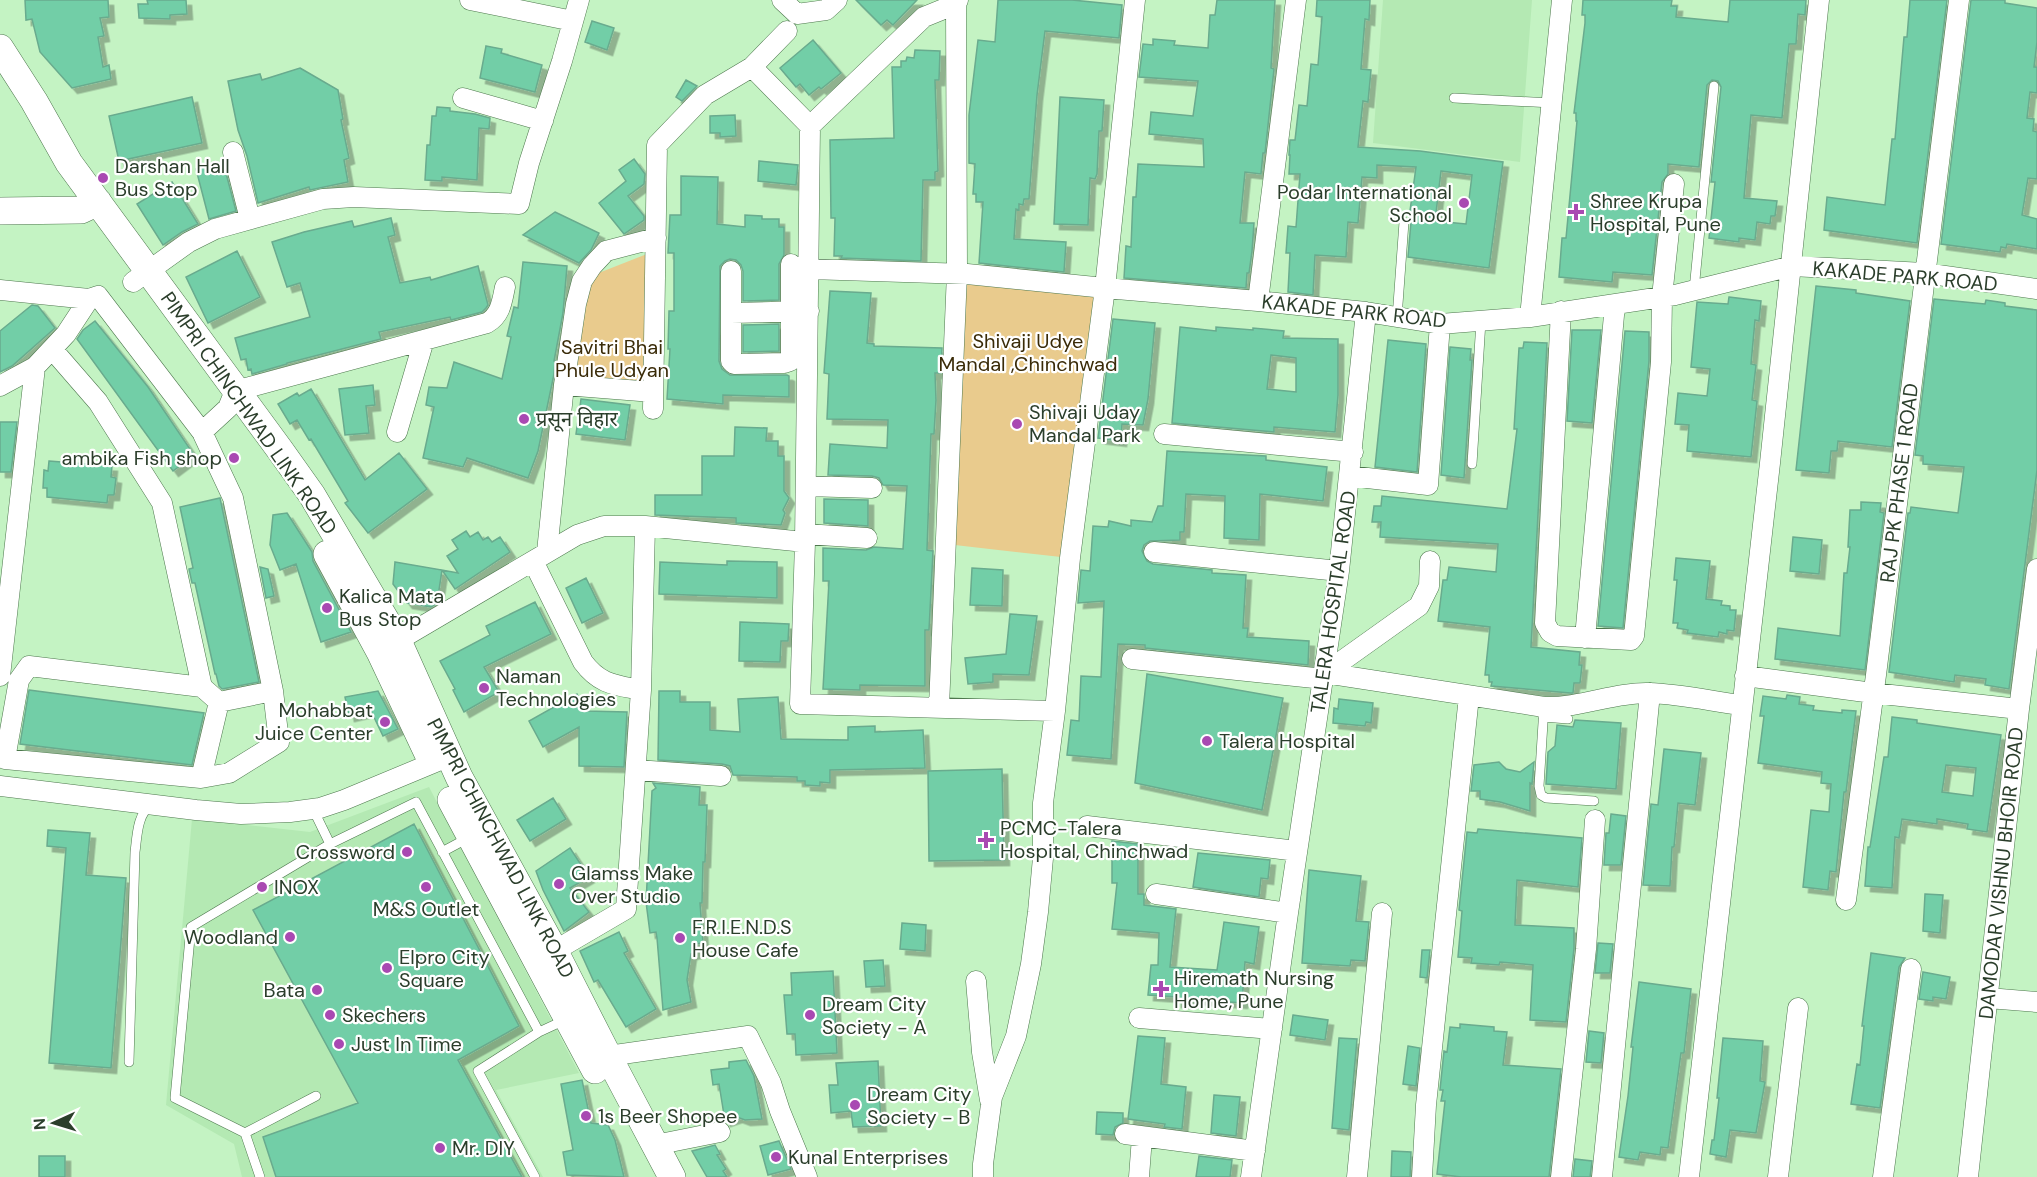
<svg xmlns="http://www.w3.org/2000/svg" width="2037" height="1177" viewBox="0 0 2037 1177" font-family="'DM Sans','Noto Sans Devanagari',sans-serif">
<style>
.built{fill:#b4e9b3}
.green{fill:#e9cb8d}
.building{fill:#72cea7;stroke:#69ab8e;stroke-width:1.5;fill-rule:evenodd;filter:url(#shadow)}
.lines{fill:none;stroke-linecap:round;stroke-linejoin:round}
.lane-casing{stroke:#4d774d;stroke-width:10}
.street-casing{stroke:#4d774d;stroke-width:21}
.secondary-casing{stroke:#4d774d;stroke-width:28}
.path{stroke:#8cb18c;stroke-width:3;stroke-dasharray:3 3;stroke-linecap:butt}
.lane{stroke:#fff;stroke-width:9}
.street{stroke:#fff;stroke-width:20}
.secondary{stroke:#fff;stroke-width:27}
.poi-dot{fill:#a949b2;stroke:#fff;stroke-width:2}
.labels{text-anchor:middle;dominant-baseline:central;stroke-width:4.5;stroke-linejoin:round;paint-order:stroke}
.poi-label{font-size:20px;fill:#2b3e2b;stroke:#fff;text-anchor:start}
.street-label{font-size:20px;fill:#2b3e2b;stroke:#fff}
.park-label{font-size:20px;fill:#3a2b08;stroke:#fff}
</style>
<defs>
<filter id="shadow"><feDropShadow dx="5.5" dy="5.5" stdDeviation="0" flood-color="#0004"/></filter>
</defs>
<rect width="100%" height="100%" fill="#c4f3c3"/>
<path class="built" d="M1383,0H1532L1520,162L1373,143Z
M429,787L579,1073L496,1090L543,1177H242L234,1144L166,1105L192,819L310,832Z"/>
<path class="green" d="M652,252L647,398L575,380L574,361L591,276Z
M967,274L1105,288L1070,558L946,544Z"/>
<path class="building" d="M25,0H108L109,17L100,18L104,36L98,37L103,67L109,65L111,79L72,88L40,52L32,19L26,20Z
M147,0H186L187,14L170,15V19L139,18L138,4H148Z
M856,0H917L893,25L887,20L881,25Z
M998,0H1072L1122,5L1119,38L1045,31L1037,95L1029,199H1024L1023,205L1019,204V210L1016,209L1014,239L1066,242L1064,272L979,263L983,202H976V194H973L975,164L969,163V115L978,40L995,42Z
M1217,0H1275L1271,68L1274,69L1265,153H1263L1261,174L1245,172L1240,223H1254L1252,251L1249,273H1247L1246,288L1124,278L1126,246L1131,247L1133,197H1136L1138,164L1204,167L1203,139L1149,134L1151,112L1193,116L1198,81L1139,77L1143,44L1153,45V39L1175,41L1174,45L1208,48L1210,15H1215Z
M1317,0H1370L1369,20L1365,19L1361,69L1371,70L1368,102L1363,101L1358,147L1420,151L1503,162L1489,268L1408,257L1411,222L1409,218L1416,167L1377,165V178L1362,177L1358,223L1348,222L1346,257L1315,255L1313,295L1288,292L1290,253H1286L1288,226L1296,227L1300,174H1289L1290,155H1289L1290,140H1295L1299,105L1307,106L1311,64L1318,65L1322,17L1316,16ZM1441,171L1472,175L1466,224L1435,221Z
M1583,0H1672L1671,6H1677L1676,17L1728,22L1730,0H1806L1805,15L1798,14L1796,44H1789L1782,118L1751,115L1744,198L1777,201L1775,216H1771L1770,224L1757,222L1755,240L1739,238V242L1709,238L1715,182H1711L1721,87L1718,81L1712,80L1707,85L1699,167L1668,164V174L1662,182L1652,275L1613,272L1612,282L1559,277L1562,238H1566L1577,121H1576V113H1574L1585,23V15H1582Z
M1910,0H1947L1917,243L1824,230L1827,197L1885,205L1892,139H1895L1904,37H1907Z
M1971,0H2005V3L2037,8V42L2034,67H2037V93L2030,92L2027,118L2034,119L2033,131L2037,132V179L2028,178L2022,215L2037,219V249L2007,244L2006,248L2001,247L2000,252L1941,244Z
M592,21L614,28L607,50L585,42Z
M813,40L841,73L821,89L819,87L809,95L800,84L796,87L780,68Z
M486,46L502,49L501,53L542,65L535,92L480,78Z
M915,50L940,51L939,80H935L938,171L935,172V180H923L921,261L841,258L842,256H834L835,218H831L830,140L894,138L892,67H901V61H906L907,57L914,58Z
M300,68L338,90L343,119L341,120L349,158L344,160L348,182L310,190L309,187L258,203L247,156L238,130L228,81L260,74L262,80Z
M686,80L697,86L682,101L676,97Z
M192,97L202,143L119,161L109,116Z
M1060,97L1104,100L1102,131H1099L1097,174L1095,179L1090,178L1088,225L1054,224Z
M437,107L450,108V111L475,114L490,118L489,129L479,128L477,180L442,177V181L425,180L427,145H430L432,116H436Z
M735,115L736,136L720,137V133H710V116Z
M634,159L645,174L644,184L628,196L644,216V220L624,234L599,203L626,181L619,170Z
M759,161L798,165L796,185L758,181Z
M223,162L236,211L209,219L196,169Z
M681,176L718,177L717,224L745,227V215L762,216V219H779V227H784V255L779,264V300L743,301V271L741,265L736,260L730,259L725,261L720,266L719,361L722,369L730,375H787L789,376V397L723,395V404L667,399L670,349H668L669,311H674V253H668L670,215H681Z
M172,182L198,224L182,232L163,245L137,204Z
M555,212L599,233L591,250L579,263L523,235Z
M391,218L395,235L388,237L400,283L430,277L431,280L478,266L488,305L486,308L482,312L451,320L450,317L379,332L381,339L287,363V364L252,374L251,369L248,370L246,359L241,360L235,338L310,317L300,283L287,287L272,242L304,232L352,221L354,227Z
M237,251L260,297L208,323L186,277Z
M523,262L567,266L563,313L554,361H555L554,374L538,451L528,478L467,458L463,467L423,458L434,407L426,405L429,387L447,388L454,362L502,379L511,337L507,336L514,307L518,308Z
M1816,286L1856,290V293L1910,301L1892,447L1838,441L1837,451H1831L1829,473L1796,470Z
M830,291L871,293L867,343L874,344V346L942,348L941,373H935L936,400L934,434H931L927,550L933,551L929,630H925V686L860,685V690L823,689L829,581H823V548L866,550L874,547L903,549L907,486L883,485L879,478L872,476L828,475L830,444L887,448L888,420L827,419L829,374L824,373Z
M1729,297L1761,301L1759,321L1755,320L1751,364L1756,365L1752,400L1757,401L1751,457L1687,451L1689,425L1675,424L1678,393L1707,396L1710,369L1691,367L1697,302L1728,304Z
M1934,299L1985,304L1986,300L2005,303V306L2037,310V470L2009,689L1985,685L1986,679L1955,675L1954,682L1889,672L1908,513H1910L1911,507L1958,513L1964,467L1923,464V456L1915,455Z
M32,305L38,306L55,328L12,366L0,372V331Z
M1113,319L1155,323L1148,399L1143,425L1122,424L1121,441L1098,438Z
M95,321L148,387L194,455L173,471L77,339L83,330Z
M779,324V351L743,352V325Z
M1180,327L1216,331V327L1253,330V328L1284,331L1283,338L1338,339V395L1335,432L1274,427V432L1172,423ZM1271,355L1296,358V392L1267,389Z
M1572,330H1601L1592,423L1567,421Z
M1625,331L1649,332V361L1623,628L1598,626Z
M1388,340L1426,344L1417,472L1375,467Z
M1524,342L1547,343L1531,647L1580,652L1579,665H1582L1580,683H1574L1573,693H1570L1491,686L1492,682H1489V675H1485L1490,627L1438,621L1443,580H1447L1449,567L1496,572L1498,544L1380,537L1381,522H1372L1374,506H1381L1382,496L1507,509L1517,429H1514L1519,348H1523Z
M1450,347L1471,349L1470,360H1472L1464,478L1441,475Z
M373,385L375,405L366,406L369,433L345,435L339,389Z
M311,389L365,480L399,453L427,489L368,533L345,503L348,501L311,439L309,440L297,420L290,424L278,404L297,393L299,396Z
M581,399L630,405L625,440L576,434Z
M0,422H17L11,472H0Z
M735,427L767,428L766,441H778V456H784V491L789,498L783,510L785,513L781,525L736,523V518L655,515V495H702V456H734Z
M1167,451L1266,456V460L1327,467L1323,501L1260,494L1259,540L1224,538L1225,496L1186,494L1184,532H1180V540L1150,541L1144,545L1142,551L1147,561L1153,564L1212,570V573L1246,575L1243,628H1248L1247,637L1309,641L1308,665L1145,648V645L1118,644L1111,759L1067,755L1071,720L1079,721L1081,676L1101,677L1104,601L1078,603L1081,570L1090,571L1093,526L1108,527L1109,521L1131,526V520L1152,522L1158,506H1163Z
M49,461L112,466L111,477L116,478L114,495H108L107,503L47,497V488H43L44,470L48,471Z
M220,498L259,682L222,689L219,686L216,674H215L195,583H192L189,569L193,568L180,507Z
M824,499L868,500V526L824,523Z
M1861,502L1881,503L1880,512L1884,513L1865,670L1775,659L1778,628L1840,636L1844,573H1847L1850,547H1848L1850,510H1861Z
M287,513L312,552L313,561L351,632L321,642L296,564L280,570L270,545L273,515Z
M466,531L470,537L478,532L483,540L488,537L492,542L500,537L510,552L455,589L442,570L458,573L447,556L458,549L452,540Z
M1793,537L1822,540L1819,574L1790,571Z
M1676,558L1710,561L1706,599L1722,601L1721,605L1730,606V610H1736L1734,631L1727,630V634L1719,632L1718,637L1687,633L1688,630L1677,628L1678,623H1673L1677,580H1674Z
M727,561L777,562V598L659,594L660,562L727,565Z
M395,562L442,570L437,603L431,607L407,603L393,584Z
M260,567L268,569L274,596L266,598Z
M972,568L1003,570L1002,606L970,605Z
M586,578L603,613L582,623L566,588Z
M535,602L551,634L484,667L499,692L464,712L453,690L455,689L440,661L490,635L486,626Z
M1010,614L1037,616L1029,675L993,674V682L968,684L965,658L1006,654Z
M740,622L789,624L788,641H781L780,662L739,661Z
M1147,674L1283,698L1262,810L1135,783Z
M29,690L204,713L192,765L20,744Z
M378,691L398,729L383,736L371,711L349,716L345,697Z
M659,691H680V702H710V730L740,732L738,699L778,697L781,739L848,740V727L875,726V732L923,730L925,768L830,770V783L820,782V786L805,785V781H797V777L733,775L730,766L722,764L658,760Z
M577,694L586,711L627,712L624,767L579,766V727L543,747L529,721Z
M1787,695L1800,697L1799,704L1814,706L1813,710L1842,713V710L1856,711L1846,792H1844L1836,872L1830,871L1828,890L1803,887L1811,810L1829,812L1831,784L1821,783L1822,772L1758,763L1764,716H1760L1763,696L1786,699Z
M1339,699L1373,703L1371,723L1366,722L1365,726L1333,723L1334,708L1338,709Z
M1892,717L1917,720V723L2001,735L1987,832L1967,829L1968,824L1937,819V824L1902,819L1899,838L1895,837L1892,888L1865,886L1868,847H1870L1884,757H1888ZM1946,765L1976,768L1973,796L1942,792Z
M1575,720L1621,723L1616,789L1546,784L1548,752L1555,746L1557,725L1573,727Z
M1664,749L1701,753L1695,805L1678,803L1674,847H1672L1670,886L1643,885L1651,804L1658,805Z
M1499,762L1506,769L1520,772L1534,762L1532,784L1530,783V811L1500,802L1480,799V791H1471L1474,765Z
M1002,769L1004,860L929,861L928,771Z
M653,783L700,787L699,805H707L705,862H703L702,903H700L703,943L695,944L696,953L691,954L687,980L691,1002L663,1010L657,938L656,932L650,933L646,902L652,791L656,788Z
M553,798L566,819L530,841L517,820Z
M1611,814L1626,816L1621,865H1604L1606,833H1609Z
M414,824L519,1026L458,1060L522,1177H276L263,1137L358,1103L253,910Z
M1478,829L1582,838L1578,887L1517,880L1515,925L1574,928V948L1566,1022L1530,1020L1533,965L1500,962L1499,965L1471,963L1472,958L1458,957L1462,911L1459,910L1467,832L1477,833Z
M48,830L90,833L86,875L126,878L111,1068L49,1063L66,848L47,846Z
M1112,841L1138,844V894H1144V905L1176,909L1170,967L1217,970L1224,922L1259,927L1254,964L1245,962L1242,1003L1191,999V1003L1176,1002V997L1148,995L1151,965H1158L1159,933L1112,929L1117,883H1112Z
M570,848L589,877L570,888L589,912L564,931L543,890L536,871Z
M1198,853L1270,860L1268,879L1261,878L1259,897L1193,887Z
M1309,870L1361,876L1356,921L1369,922L1365,961L1351,960L1350,966L1302,963Z
M1925,894L1943,895L1940,933L1923,931Z
M902,923L926,925L925,951L900,949Z
M619,932L628,951L624,953L656,1009L626,1027L598,980L594,982L580,951Z
M1598,943L1613,944L1610,973H1595Z
M1422,950H1430L1427,978L1420,977Z
M1871,953L1905,958L1899,967L1880,1108L1851,1104L1857,1064L1860,1065L1864,1026H1862Z
M883,960L885,986L866,987L864,961Z
M833,971L837,1053L796,1055L795,1034H787L784,995H792L791,973Z
M1923,972L1950,977L1946,999L1933,997V1001L1919,999Z
M1639,982L1691,989L1684,1053H1681L1668,1148L1661,1147L1660,1155L1640,1152L1638,1160L1619,1157L1628,1096L1633,1047H1631Z
M1293,1015L1328,1020L1325,1040L1290,1035Z
M1460,1024L1494,1027V1031L1507,1032L1503,1065L1561,1069L1549,1177H1461L1437,1174L1445,1101H1441L1443,1090H1440L1444,1051L1447,1052L1450,1027L1460,1028Z
M1589,1031L1604,1033L1601,1063L1586,1062Z
M1138,1036L1165,1038L1161,1084L1186,1087L1182,1129L1164,1127L1165,1124L1128,1119Z
M1339,1038L1357,1039L1349,1130L1332,1128Z
M1723,1038L1763,1041L1760,1081L1765,1082L1756,1133L1730,1130L1726,1157L1710,1154L1712,1140H1714L1719,1098H1717Z
M1408,1046L1420,1048L1416,1086L1403,1084Z
M746,1060L754,1076L762,1119L745,1120L737,1117L725,1121L719,1084L713,1085L711,1070L729,1068V1062Z
M878,1061L881,1126L853,1127L851,1111L831,1113L829,1085H838L836,1063Z
M582,1080L591,1123L608,1125L615,1140L624,1177L567,1175L563,1152L573,1150L561,1084Z
M1214,1095L1240,1097L1236,1136L1211,1133Z
M1097,1112L1123,1113V1123L1115,1127L1113,1135L1096,1134Z
M779,1141L791,1169L768,1175L760,1146Z
M715,1145L720,1154L717,1155L726,1169L723,1171L727,1177H707L692,1151Z
M1392,1151L1411,1152L1410,1177H1391Z
M39,1156H65V1177H39Z
M1199,1156L1232,1160L1230,1177H1196Z
M1575,1159L1592,1161L1590,1177H1573Z"/>
<g class="lines">
<g class="lane-casing">
<path id="lane" d="M1454,98L1552,103
M1694,290L1714,86
M1397,318L1404,222
M1472,464L1481,321
M1544,707L1539,786L1541,795L1546,798L1594,801
M1543,717L1568,719
M313,809L330,844
M442,852L468,838
M129,1062L135,852C137,838 137,812 152,805
M245,1133L316,1096
M260,1177L245,1133L175,1098L191,927L330,844L416,802L539,1032L565,1020
M535,1177L478,1071L539,1032"/>
</g>
<g class="street-casing">
<path id="street" d="M470,0L573,21
M782,0L797,14L826,10L837,0
M752,67L787,31
M463,98L543,121
M810,126L924,17L956,4L958,0
M233,152L250,219
M791,264V358L790,361L784,363L734,364L731,361V313L809,311
M809,269L967,274L1105,288L1258,301L1366,312L1440,324L1530,317L1675,295L1792,266L1924,273L2037,289
M133,282L189,242L215,229L323,199L354,197L519,204L529,163L562,61L579,0
M0,290L89,299L98,296L202,432L233,498L273,691L219,702L202,687L162,503L98,402L52,349
M1258,301L1296,0
M1561,311L1545,623L1550,632L1557,636L1631,640L1634,636L1661,362L1662,297L1674,184
M731,313V271
M1530,317L1562,0
M564,385L653,392
M0,386L35,367L66,334L89,299
M653,409L657,145L705,95L752,67L810,126L805,542L800,704L1055,711
M202,432L228,408L235,391L487,323C501,315 502,301 505,287
M397,432L424,340
M1164,434L1353,452
M1350,476L1428,485L1440,324
M806,486L872,488
M805,534L867,538
M547,552L564,385L576,304L582,281L592,266L606,251L656,238
M1154,552L1339,571
M533,561L583,662C600,685 616,685 641,690
M1585,638L1615,304
M387,647L577,535L604,526H645L805,542
M1132,659L1324,679
M1325,673L1544,707C1581,708 1615,692 1649,693C1680,694 1711,701 1741,705
M1325,673L1419,606L1429,586L1430,561
M0,676L35,367
M1745,676L1873,693L2019,709
M219,702L201,778L229,773L279,742L273,691
M939,707L957,273L956,4
M636,770L721,776
M201,778L5,759L19,680L29,666L202,687
M0,786L196,810L241,814L290,812L320,808L344,800L445,758
M1087,826L1297,851
M1156,894L1288,913
M1846,900L1876,675L1959,0
M544,957L626,909L641,690L645,526
M976,981L982,1052L990,1100
M1988,998L2037,1002
M1139,1018L1272,1029
M608,1056L748,1036L771,1083L780,1111L807,1177
M1125,1134L1255,1151
M655,1145L720,1132
M983,1177V1164L992,1097L1016,1036L1031,964L1038,912L1043,858V803L1055,711L1070,558L1105,288L1135,0
M1139,1177L1142,1137
M1251,1177L1288,913L1339,571L1366,312
M1357,1177L1382,913
M1422,1177L1426,1105L1469,696
M1561,1177L1586,949L1595,820
M1602,1177L1650,693
M1689,1177L1770,463L1819,0
M1778,1177L1798,1008
M1883,1177L1911,969
M1968,1177L2019,709L2037,569"/>
</g>
<g class="secondary-casing">
<path id="secondary" d="M0,48L34,101L69,163L280,450L312,495L398,641L459,777L554,950L608,1056L672,1177
M0,211L81,210L98,202
M327,554L380,652L430,758
M451,800L595,1070"/>
</g>
<path class="path" d="M1717,456L1754,460"/>
<use href="#lane" class="lane"/>
<use href="#street" class="street"/>
<use href="#secondary" class="secondary"/>
</g>
<g class="poi-dot">
<circle cx="103" cy="178" r="6"/>
<circle cx="1464" cy="203" r="6"/>
<path d="M1573 203h6v6h6v6h-6v6h-6v-6h-6v-6h6z"/>
<circle cx="524" cy="419" r="6"/>
<circle cx="1017" cy="424" r="6"/>
<circle cx="234" cy="458" r="6"/>
<circle cx="327" cy="608" r="6"/>
<circle cx="484" cy="688" r="6"/>
<circle cx="385" cy="722" r="6"/>
<circle cx="1207" cy="741" r="6"/>
<path d="M983 831h6v6h6v6h-6v6h-6v-6h-6v-6h6z"/>
<circle cx="407" cy="852" r="6"/>
<circle cx="559" cy="884" r="6"/>
<circle cx="262" cy="887" r="6"/>
<circle cx="426" cy="887" r="6"/>
<circle cx="290" cy="937" r="6"/>
<circle cx="680" cy="938" r="6"/>
<circle cx="387" cy="968" r="6"/>
<path d="M1158 980h6v6h6v6h-6v6h-6v-6h-6v-6h6z"/>
<circle cx="317" cy="990" r="6"/>
<circle cx="330" cy="1015" r="6"/>
<circle cx="810" cy="1015" r="6"/>
<circle cx="339" cy="1044" r="6"/>
<circle cx="855" cy="1105" r="6"/>
<circle cx="586" cy="1116" r="6"/>
<circle cx="440" cy="1148" r="6"/>
<circle cx="776" cy="1157" r="6"/>
</g>
<g class="labels">
<g class="poi-label">
<text x="115" y="166">Darshan Hall<tspan x="115" dy="23">Bus Stop</tspan></text>
<text x="1452" y="192" text-anchor="end">Podar International<tspan x="1452" dy="23">School</tspan></text>
<text x="1590" y="201">Shree Krupa<tspan x="1590" dy="23">Hospital, Pune</tspan></text>
<text x="1029" y="412">Shivaji Uday<tspan x="1029" dy="23">Mandal Park</tspan></text>
<text x="536" y="419">प्रसून विहार</text>
<text x="222" y="458" text-anchor="end">ambika Fish shop</text>
<text x="339" y="596">Kalica Mata<tspan x="339" dy="23">Bus Stop</tspan></text>
<text x="496" y="676">Naman<tspan x="496" dy="23">Technologies</tspan></text>
<text x="373" y="710" text-anchor="end">Mohabbat<tspan x="373" dy="23">Juice Center</tspan></text>
<text x="1219" y="741">Talera Hospital</text>
<text x="1000" y="828">PCMC-Talera<tspan x="1000" dy="23">Hospital, Chinchwad</tspan></text>
<text x="395" y="852" text-anchor="end">Crossword</text>
<text x="571" y="873">Glamss Make<tspan x="571" dy="23">Over Studio</tspan></text>
<text x="274" y="887">INOX</text>
<text x="426" y="909" text-anchor="middle">M&amp;S Outlet</text>
<text x="692" y="927">F.R.I.E.N.D.S<tspan x="692" dy="23">House Cafe</tspan></text>
<text x="278" y="937" text-anchor="end">Woodland</text>
<text x="399" y="957">Elpro City<tspan x="399" dy="23">Square</tspan></text>
<text x="1174" y="978">Hiremath Nursing<tspan x="1174" dy="23">Home, Pune</tspan></text>
<text x="305" y="990" text-anchor="end">Bata</text>
<text x="822" y="1004">Dream City<tspan x="822" dy="23">Society - A</tspan></text>
<text x="342" y="1015">Skechers</text>
<text x="351" y="1044">Just In Time</text>
<text x="867" y="1094">Dream City<tspan x="867" dy="23">Society - B</tspan></text>
<text x="598" y="1116">1s Beer Shopee</text>
<text x="452" y="1148">Mr. DIY</text>
<text x="788" y="1157">Kunal Enterprises</text>
</g>
<g class="street-label">
<text transform="translate(1905 276) rotate(5)">KAKADE PARK ROAD</text>
<text transform="translate(1354 311) rotate(6)">KAKADE PARK ROAD</text>
<text transform="translate(249 413) rotate(55)">PIMPRI CHINCHWAD LINK ROAD</text>
<text transform="translate(1899 483) rotate(-83)">RAJ PK PHASE 1 ROAD</text>
<text transform="translate(1333 602) rotate(-82)">TALERA HOSPITAL ROAD</text>
<text transform="translate(501 848) rotate(62)">PIMPRI CHINCHWAD LINK ROAD</text>
<text transform="translate(2001 873) rotate(-84)">DAMODAR VISHNU BHOIR ROAD</text>
</g>
<g class="park-label">
<text x="1028" y="341">Shivaji Udye<tspan x="1028" dy="23">Mandal ,Chinchwad</tspan></text>
<text x="612" y="347">Savitri Bhai<tspan x="612" dy="23">Phule Udyan</tspan></text>
</g>
</g>
<g transform="translate(54 1123) rotate(266)" stroke="#ffffff" stroke-width="4.5" paint-order="stroke">
<path d="M0-4.5L10 22L0 15L-10 22Z" fill="#2b3e2b"/>
<text y="-9" font-size="16" font-weight="bold" text-anchor="middle" fill="#2b3e2b">N</text>
</g>
</svg>
